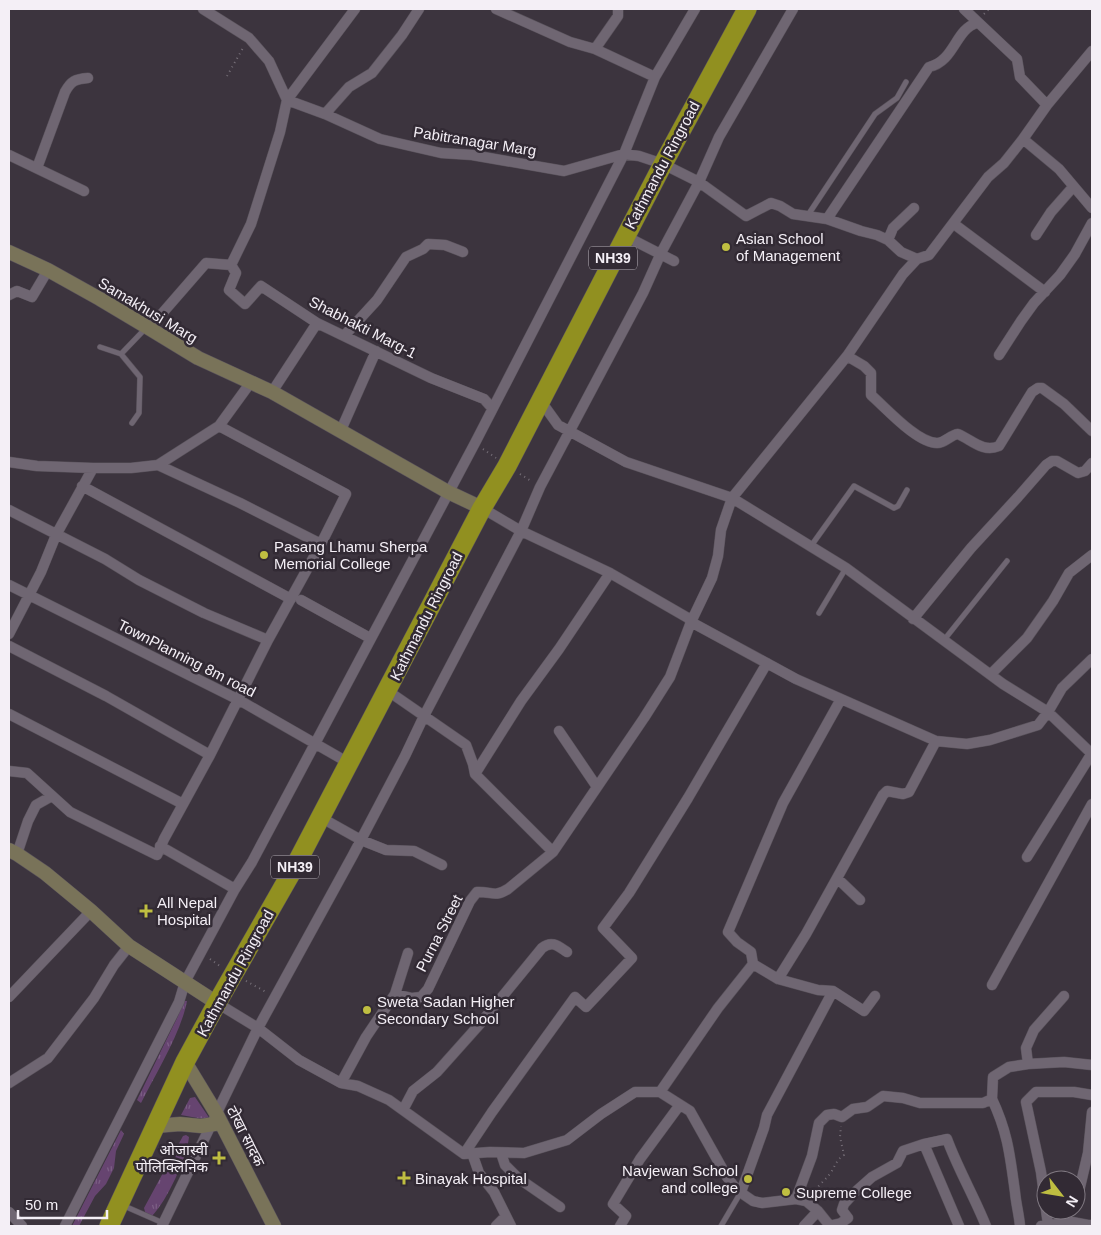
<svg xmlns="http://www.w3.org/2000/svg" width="1101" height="1235" viewBox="0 0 1101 1235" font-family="Arial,'Noto Sans Devanagari',sans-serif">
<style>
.grass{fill:url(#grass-tufts)}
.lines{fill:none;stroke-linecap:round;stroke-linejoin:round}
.lane-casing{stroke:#59525b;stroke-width:6}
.street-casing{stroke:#59525b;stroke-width:11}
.secondary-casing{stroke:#59525b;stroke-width:15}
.highway-casing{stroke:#59525b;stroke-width:20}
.path{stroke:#766f78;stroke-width:2;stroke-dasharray:1 4;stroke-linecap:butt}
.lane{stroke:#6f6672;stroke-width:5}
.street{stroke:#6f6672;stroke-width:10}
.secondary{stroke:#797359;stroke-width:14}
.highway{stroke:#919020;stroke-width:19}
.poi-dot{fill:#bfbe41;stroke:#322a34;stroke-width:2}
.labels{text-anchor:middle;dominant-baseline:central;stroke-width:5;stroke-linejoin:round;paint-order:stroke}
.shield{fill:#322a34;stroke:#bab4bc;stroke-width:1}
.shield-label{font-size:14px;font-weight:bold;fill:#f4eff6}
.street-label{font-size:15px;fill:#f4eff6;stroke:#322a34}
.poi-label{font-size:15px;fill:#f4eff6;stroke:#322a34;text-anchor:start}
</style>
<defs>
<pattern id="grass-tufts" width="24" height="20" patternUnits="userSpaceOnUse" patternTransform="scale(1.25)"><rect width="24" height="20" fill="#664470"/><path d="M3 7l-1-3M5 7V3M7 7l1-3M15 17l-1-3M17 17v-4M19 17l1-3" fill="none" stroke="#7c5f85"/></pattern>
</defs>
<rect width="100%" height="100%" fill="#3c343e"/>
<path class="grass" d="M183,1001H187C181,1033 156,1073 141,1103L137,1100L178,1016Z
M195,1097L210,1119H203L181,1115L190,1098Z
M121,1130L124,1134L116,1151L114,1168L106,1184L95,1196L79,1226H72Z
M186,1135L189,1137C187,1157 167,1201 152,1216L146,1215L144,1208L183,1136Z"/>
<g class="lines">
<g class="lane-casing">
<path id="lane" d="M808,215L875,114L897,98L906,82
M100,347L121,354
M132,423L139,413L140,377L121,354L145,329
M811,546L854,486L894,508L898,506L907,490
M819,613L846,568
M944,640L1007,561
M122,1205L163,1223
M721,1226L741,1192"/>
</g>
<g class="street-casing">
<path id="street" d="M203,9L249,38L269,61L287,100L325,114L380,139L441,153L472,155L564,171L624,154L639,156L663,164L699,182L746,216L771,203L780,206L793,214L827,219L861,231L877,235L888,240L901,252L917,259
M496,9L570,42L595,49L655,77
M964,9L1017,59L1020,77L1047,105L1023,139L1059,169L1092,208
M595,49L618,16V9
M1047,105L1092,51
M325,114L349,87L372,73L402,35L419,9
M9,155L84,191
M37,168L65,92C71,81 75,79 88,78
M827,219L929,67C955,61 955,29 977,23
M954,224L1045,292
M1036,235L1051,212L1073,187
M625,236L674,261
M888,240L893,228L914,208
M231,265L251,224L280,132L287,100L355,9
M9,295L17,291L32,297L48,270
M147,327L159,317L206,263L231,265L236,273L229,290L245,304L261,286L317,323L431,378L484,399L492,408
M344,336L377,300L406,257L423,249L428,244L445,245L463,252
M999,355L1021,321L1034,303L1060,275L1075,254L1092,223
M847,356L864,366L871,373V395C886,408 917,443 937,443C945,443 950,435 958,434C972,440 983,453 999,446L1032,392L1038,388H1042L1064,404L1092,431
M272,392L317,323
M540,400L558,425L626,462L732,498L846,568L1003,684L1048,712L1092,754
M219,426L251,382
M341,430L376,351
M9,462L37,466L93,468H131L158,465L219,426L346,494L321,544L268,640L210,755L164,839L157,855L70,812L27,773L9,771
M158,465L240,503L321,544
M82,486L291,599
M482,508L521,531L610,573L688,618L691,622L796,679L936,741L967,744L990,740L1038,725L1048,712L1062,688L1092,659
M9,510L105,559L139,580L204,613L268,640
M9,585L239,700L349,763
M301,600L370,638
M913,619L971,548L1018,497L1046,465L1052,461H1057L1078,473L1085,471L1092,463
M9,634L41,572L56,535L93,468
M9,646L106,696L210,755
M991,674L1027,638L1053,601L1069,573L1092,555
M388,691L466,745L473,764L475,774
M9,714L183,804
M559,731L597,787
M475,774L521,701L559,649L610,573
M320,817L361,840L386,850L414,851L442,865
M160,846L235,889
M553,852L644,718L670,677L691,622L712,578L718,556L721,530L732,498L847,356L903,274L917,259L929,255L988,177L1004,163L1023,139
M17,854L28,821L36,805L52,796
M1027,857L1092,753
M838,879L860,900
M753,964L778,979L818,990L833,991L864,1011L875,996
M778,979L806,934L883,795L887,791L903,794L909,792L936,741
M992,985L1092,804
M395,994L408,953
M9,997L91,911
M217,1003L258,1028L299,1060L341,1083L358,1086L389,1100L464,1154L490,1152L524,1153L567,1140L601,1114L635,1092H660L690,1111L727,1177L737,1190L753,1201L762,1203L796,1199L806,1201L818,1211L830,1226
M1028,1064L1026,1048L1034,1030L1064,996
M9,1083L48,1058L94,998L114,965L129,946
M341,1083L366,1037L395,994L412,998L421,997L428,989L470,901L477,892C491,891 494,898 508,889L553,852L475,774
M660,1092L718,1008L753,964L751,952L737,942L728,932L783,803L841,699
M992,1099C1008,1133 1010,1156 1015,1192C1016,1204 1019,1214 1020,1226
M403,1110L413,1091L437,1072L479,1025L542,948C552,940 558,946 567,952
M924,1144L959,1226
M472,1153L479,1173L494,1192L511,1226
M501,1153L505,1165L518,1178L560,1207
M464,1154L492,1112L575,997L586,1007L632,958L603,928L629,893L688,798L767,663
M741,1192L764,1128L767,1115L833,991
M796,1199L812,1156L819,1123L827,1115L834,1114L842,1117L853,1109L867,1107L883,1096L903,1098L920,1103H983L992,1099L993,1077L1009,1067L1028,1064L1064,1062L1092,1065
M1076,1204L1088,1153L1092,1112
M9,1212L22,1226
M1048,1225L1041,1172L1026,1102L1036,1092H1074L1092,1095
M65,1226L179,1002L185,982L235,889L252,862L475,443L624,154L655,77L695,9
M162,1226L258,1028L353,855L405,756L424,716L521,531L540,487L643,293L661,253L699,182L719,137L793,9
M496,1226L505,1217
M620,1226L626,1216L613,1204L640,1159L679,1106
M804,1226L818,1211
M829,1226L841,1223L848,1218L842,1210L844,1204L854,1193L872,1177L897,1163L903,1151L924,1144L947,1139C958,1169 974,1196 986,1226
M1041,1226L1072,1222L1088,1225H1092"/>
</g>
<g class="secondary-casing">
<path id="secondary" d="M9,252L48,270L100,299L147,327L198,358L272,392L448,492L482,508
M9,850L17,854L45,873L91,911L129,946L217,1003
M185,1062L216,1113L274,1226
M156,1126L180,1124L201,1126L221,1123"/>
</g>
<g class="highway-casing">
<path id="highway" d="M109,1226L185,1062L217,1003L294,868L482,508L507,466L663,164L747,9"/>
</g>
<path class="path" d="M984,14L989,9
M227,76L243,48
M483,449L496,458
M520,474L531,481
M210,959L220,966
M246,981L266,992
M812,1194C817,1187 824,1181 829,1175C836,1166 835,1161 844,1155L840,1137L841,1126"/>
<use href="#lane" class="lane"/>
<use href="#street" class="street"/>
<use href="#secondary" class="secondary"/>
<use href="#highway" class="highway"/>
</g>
<g class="poi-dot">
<circle cx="726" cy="247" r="5"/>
<circle cx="264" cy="555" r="5"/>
<path d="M143.5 903.5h5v5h5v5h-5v5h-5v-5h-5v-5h5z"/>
<circle cx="367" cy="1010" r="5"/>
<path d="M216.5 1150.5h5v5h5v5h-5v5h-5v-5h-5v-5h5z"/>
<path d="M401.5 1170.5h5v5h5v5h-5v5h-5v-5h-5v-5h5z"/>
<circle cx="748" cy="1179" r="5"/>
<circle cx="786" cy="1192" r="5"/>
</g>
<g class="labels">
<g class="shield">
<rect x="589" y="246.5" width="48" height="23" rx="4"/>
<rect x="271" y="855.5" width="48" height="23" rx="4"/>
</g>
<g class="shield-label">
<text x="613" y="258">NH39</text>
<text x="295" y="867">NH39</text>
</g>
<g class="street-label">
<text transform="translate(475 141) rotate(9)">Pabitranagar Marg</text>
<text transform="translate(662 165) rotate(-62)">Kathmandu Ringroad</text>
<text transform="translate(148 310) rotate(31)">Samakhusi Marg</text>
<text transform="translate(363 327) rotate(27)">Shabhakti Marg-1</text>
<text transform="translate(426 616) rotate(-63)">Kathmandu Ringroad</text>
<text transform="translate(187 658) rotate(27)">TownPlanning 8m road</text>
<text transform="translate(439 933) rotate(-63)">Purna Street</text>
<text transform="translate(235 973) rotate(-61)">Kathmandu Ringroad</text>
<text transform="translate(246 1136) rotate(63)">टोखा सादक</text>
</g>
<g class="poi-label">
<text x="736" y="238">Asian School<tspan x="736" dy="17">of Management</tspan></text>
<text x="274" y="546">Pasang Lhamu Sherpa<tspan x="274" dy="17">Memorial College</tspan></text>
<text x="157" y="902">All Nepal<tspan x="157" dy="17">Hospital</tspan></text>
<text x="377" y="1001">Sweta Sadan Higher<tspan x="377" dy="17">Secondary School</tspan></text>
<text x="208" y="1149" text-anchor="end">ओजास्वी<tspan x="208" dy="17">पोलिक्लिनिक</tspan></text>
<text x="738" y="1170" text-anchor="end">Navjewan School<tspan x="738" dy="17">and college</tspan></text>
<text x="415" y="1178">Binayak Hospital</text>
<text x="796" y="1192">Supreme College</text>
</g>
</g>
<rect width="1101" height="1235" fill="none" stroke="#f4eff6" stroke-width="20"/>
<g transform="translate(1061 1195) rotate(121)"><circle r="24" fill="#322a34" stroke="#807982"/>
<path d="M0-4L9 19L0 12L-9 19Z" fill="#bfbe41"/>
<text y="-8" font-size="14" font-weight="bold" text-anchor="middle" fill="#f4eff6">N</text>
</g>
<path d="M18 1210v8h89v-8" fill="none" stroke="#f4eff6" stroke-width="2.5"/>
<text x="25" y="1210" font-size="15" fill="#f4eff6" stroke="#322a34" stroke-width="4" paint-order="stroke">50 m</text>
</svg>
